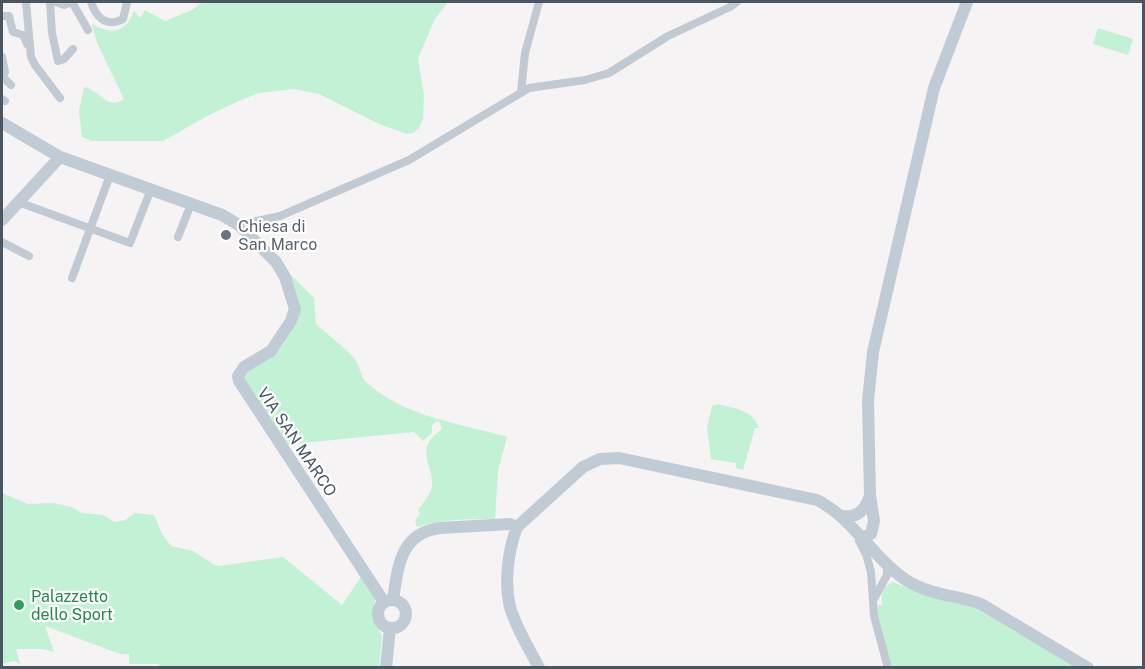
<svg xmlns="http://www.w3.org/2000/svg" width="1145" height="669" viewBox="0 0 1145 669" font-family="'Public Sans',sans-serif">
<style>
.green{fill:#c3f1d5}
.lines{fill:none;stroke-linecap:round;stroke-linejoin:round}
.street{stroke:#c1cad2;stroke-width:8}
.secondary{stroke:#c1cbd6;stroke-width:12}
.worship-dot{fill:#6b7280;stroke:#fff;stroke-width:2}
.leisure-dot{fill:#2e9e5b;stroke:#fff;stroke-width:2}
.labels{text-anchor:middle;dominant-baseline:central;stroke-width:4.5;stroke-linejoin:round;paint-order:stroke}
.worship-label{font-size:16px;fill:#5b616d;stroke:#fff;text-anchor:start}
.street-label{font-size:16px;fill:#4a5661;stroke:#fff}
.leisure-label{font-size:16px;fill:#27864d;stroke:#fff;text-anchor:start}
</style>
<rect width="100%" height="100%" fill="#f5f3f3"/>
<path class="green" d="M203,2H448L435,19L418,58L424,96L423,119L419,128L413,133L407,134L379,124L319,94L294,89L259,93L241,100L209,115L163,141H92L82,137L79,111L84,87C100,90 107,111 124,99L97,43L92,24C111,35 126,33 134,11L140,18L145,10L165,21L192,10Z
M1098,28L1133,39L1128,55L1093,44Z
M288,272L314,298L316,324C328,335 343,346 354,358C360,365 360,376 366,382C404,417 459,423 507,437L498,471L495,519C468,519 442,519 417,527L415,520L420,514L418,510C422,504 429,496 431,490C438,469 410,451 442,429L440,423L437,421L432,425V433L423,441L414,432L282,445L244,380C247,366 262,364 272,357C279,353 283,344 287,338C308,308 300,304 288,272Z
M718,404C733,408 754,410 759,428H755L743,470L736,468V463L711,459L707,427L712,406Z
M2,493L28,504L53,503L72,507L82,513L103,515L115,522L125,520L135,513L154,515L162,534L171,546L193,551L213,564L219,566L283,557L342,605L361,577L375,598L373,618L382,636L379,667L160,668L159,664H129V654H120L45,626L54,652L43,649H16L20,664L14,661L2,664Z
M893,582L919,593L977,609L1076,667H890L877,613L878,605H882C881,593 882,588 893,582Z"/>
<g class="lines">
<path class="street" d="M26,2L31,57L35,65L60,98
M50,2L52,33L58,61L64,59L73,49
M56,2L64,5L71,2
M72,2L88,30
M91,2C96,17 106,28 123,19L127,2
M2,16H9L13,32L23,35L27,44
M2,57L5,72L2,77
M2,76L11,85
M521,92L525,53L539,2
M2,99L5,101
M18,202L130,243L151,189
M239,225L280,216L409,160L529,88L585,80L609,73L668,36L730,7L737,2
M178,237L191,204
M2,242L29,256
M72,278L110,175
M859,541L866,554L871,572L874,616L888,668
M874,599L887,575V564"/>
<path class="secondary" d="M2,123L60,157L222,215L239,225L276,262L285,277L295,309L291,321L271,351L244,367L238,376L239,381L384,602
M2,220L60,157
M840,516C857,518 864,512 870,496
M861,537L871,534L874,521L870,495L868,401L873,352L934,88L967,2
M378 614a14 14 0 1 1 28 0a14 14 0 1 1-28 0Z
M393,600C398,567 400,533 440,528L510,524L517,527
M386,668L390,628
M539,668C529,648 516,628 510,607C504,582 508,551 517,527L583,467L600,459L619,458L817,500C853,518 873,558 906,580C929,595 956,595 981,604L1088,668"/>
</g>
<circle class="worship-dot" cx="226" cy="235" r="6"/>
<circle class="leisure-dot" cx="19" cy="605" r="6"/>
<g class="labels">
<g class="worship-label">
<text x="238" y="226">Chiesa di<tspan x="238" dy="18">San Marco</tspan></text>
</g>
<g class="street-label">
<text transform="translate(297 442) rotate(56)">VIA SAN MARCO</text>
</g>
<g class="leisure-label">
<text x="31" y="596">Palazzetto<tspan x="31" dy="18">dello Sport</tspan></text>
</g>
</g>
<rect width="1145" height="669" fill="none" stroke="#4a5661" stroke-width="6"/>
</svg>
